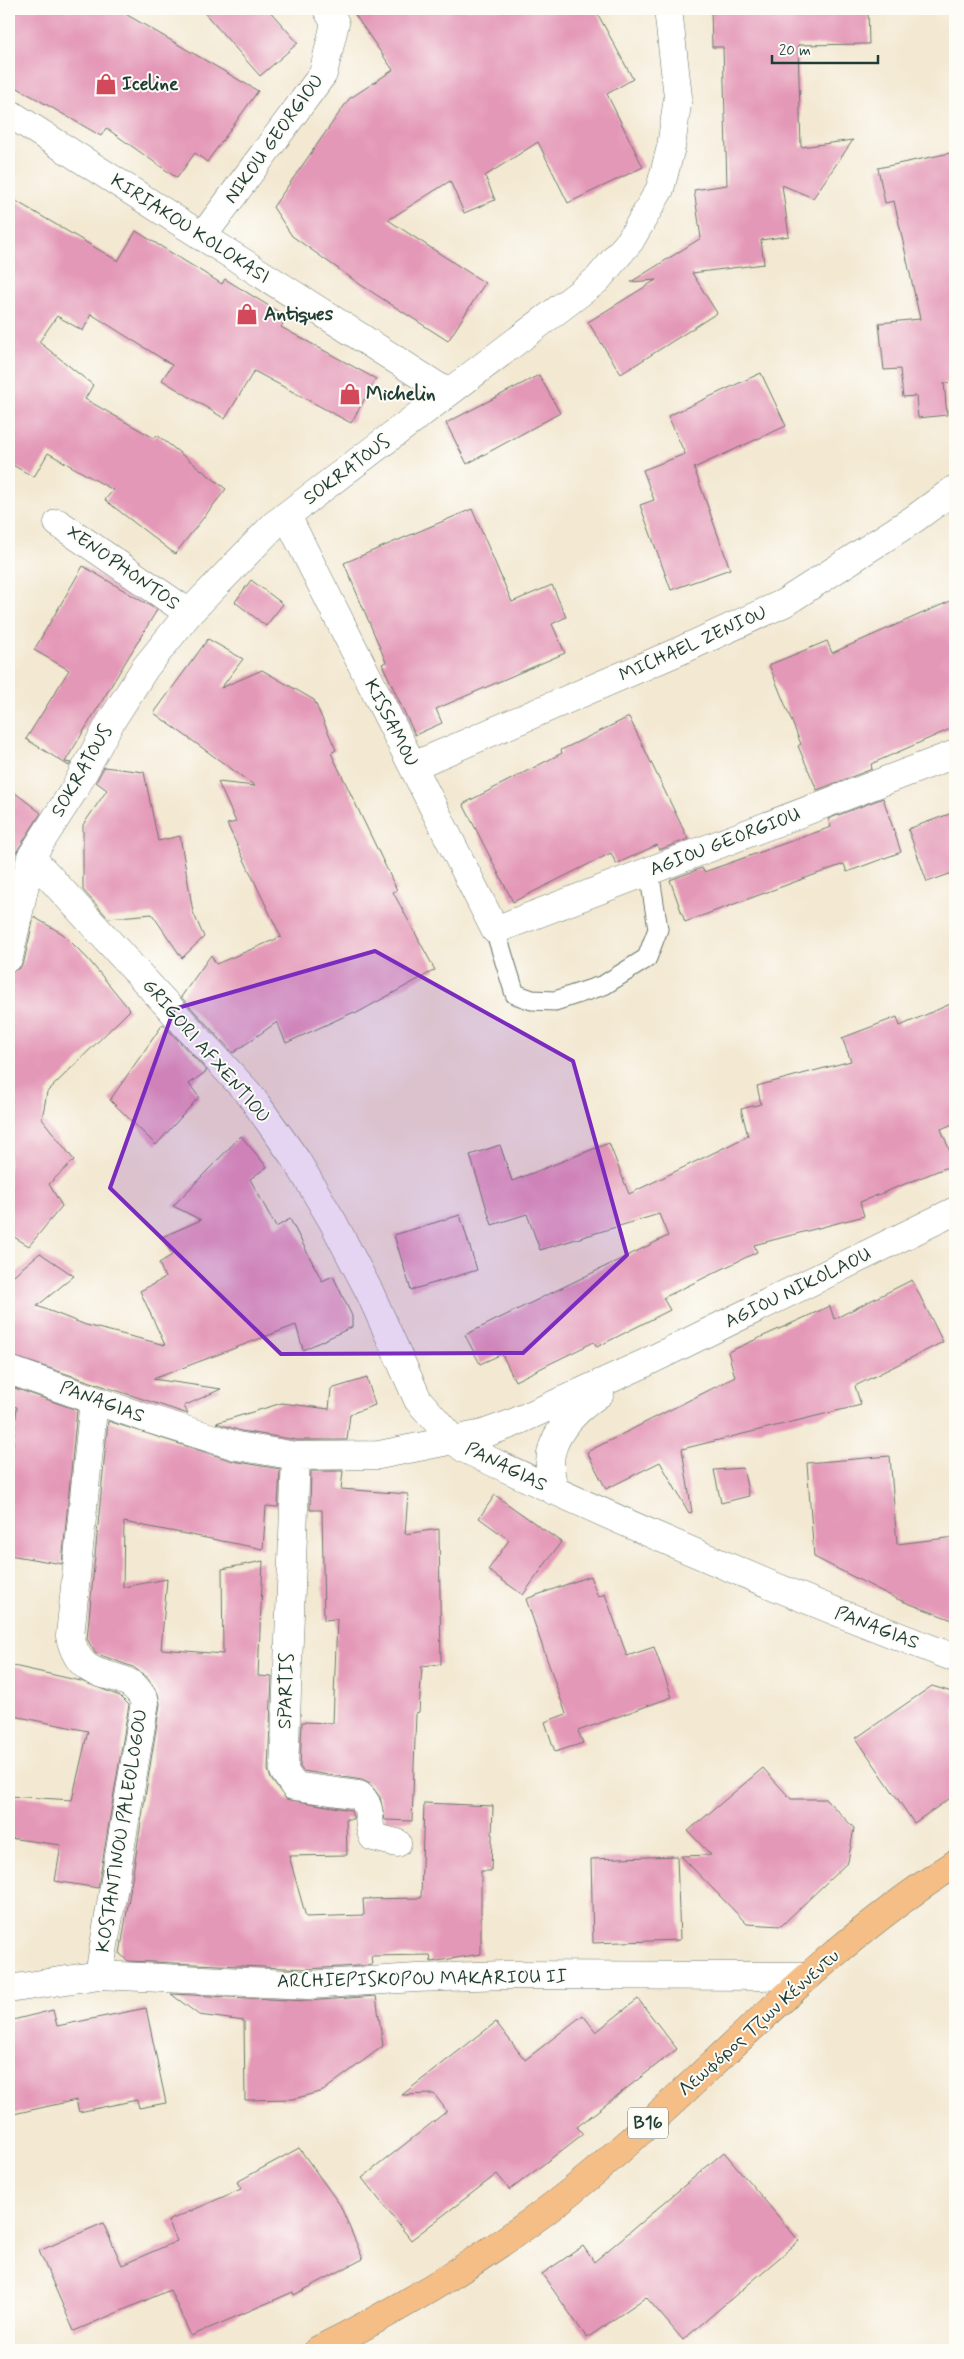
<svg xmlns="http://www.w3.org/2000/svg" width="964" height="2359" viewBox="0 0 964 2359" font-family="Mynerve,sans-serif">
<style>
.building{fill:#e498b7}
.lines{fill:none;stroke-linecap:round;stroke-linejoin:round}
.lane-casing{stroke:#69796b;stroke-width:21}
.street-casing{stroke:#69796b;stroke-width:29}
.primary-casing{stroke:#69796b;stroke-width:29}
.lane{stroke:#fff;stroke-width:19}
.street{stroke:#fff;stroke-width:28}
.primary{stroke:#f6be87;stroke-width:28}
.marked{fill:#7b2cbf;fill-opacity:0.2;stroke:#7b2cbf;stroke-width:4;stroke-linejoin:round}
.labels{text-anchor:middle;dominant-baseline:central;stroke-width:4;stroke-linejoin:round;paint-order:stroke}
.shield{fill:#fdfcf7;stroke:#62766e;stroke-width:1}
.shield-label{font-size:18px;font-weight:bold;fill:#1f3d34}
.poi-label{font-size:19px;font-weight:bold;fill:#1f3d34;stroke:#fdfcf7;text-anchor:start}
.street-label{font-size:19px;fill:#1f3d34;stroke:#fdfcf7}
</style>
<rect width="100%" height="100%" fill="#fdfcf7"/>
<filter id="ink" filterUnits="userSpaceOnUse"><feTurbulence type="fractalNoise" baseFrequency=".02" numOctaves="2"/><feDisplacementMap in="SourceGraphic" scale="10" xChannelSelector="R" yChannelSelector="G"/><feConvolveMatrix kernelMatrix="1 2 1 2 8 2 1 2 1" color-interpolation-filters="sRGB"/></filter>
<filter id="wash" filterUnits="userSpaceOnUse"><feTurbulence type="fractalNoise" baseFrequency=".0096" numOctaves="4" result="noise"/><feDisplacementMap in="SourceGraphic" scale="20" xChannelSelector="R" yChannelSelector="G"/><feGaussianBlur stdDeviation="1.12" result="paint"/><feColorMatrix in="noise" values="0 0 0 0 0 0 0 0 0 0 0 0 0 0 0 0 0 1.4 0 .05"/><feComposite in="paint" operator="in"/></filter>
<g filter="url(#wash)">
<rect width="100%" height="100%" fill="#f3e8d1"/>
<g id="blocks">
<path class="building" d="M9,9H117L258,91L207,162L195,153L177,178L106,128L101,136L9,83Z
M201,9H268L298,43L260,76Z
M351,9H595L633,79L607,94L643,167L568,203L538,142L485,176L495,200L464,213L450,181L388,220L485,283L448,341L361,285L292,236L273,207L349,99L393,70Z
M711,9H868L869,44L798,45L801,147L853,140L813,198L782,185L789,236L761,240L764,264L692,273L717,313L621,374L588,322L656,280L631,282L701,238L694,190L727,185L723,47H712Z
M955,152V382L944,383L947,415L918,418L916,396L903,397L900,369L884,370L879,323L920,319L894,201L885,203L878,168Z
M9,197L118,261L136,231L222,284L225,279L287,317L281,327L376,379L351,423L254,371L225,419L162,380L172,365L91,314L83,331L57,316L39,342L93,385L85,399L154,438L157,435L226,489L175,554L105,500L113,490L48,453L34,477L9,463Z
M761,373L786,426L694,468L730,569L671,590L640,505L654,500L643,470L685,454L668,416Z
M539,375L560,413L467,464L446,423Z
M472,509L512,602L552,585L566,617L552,624L565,653L436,709L442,723L415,735L382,664L386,662L344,563Z
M83,566L157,610L65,762L71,763L69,766L26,739L69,670L34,650Z
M251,580L283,604L266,626L235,602Z
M955,599V727L871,764L872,769L817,790L798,746L801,744L769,665L827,641L832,653Z
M208,639L243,659L221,688L262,670L314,700L336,750L331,753L397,890L393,892L435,970L355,1014L354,1012L286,1043L277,1022L233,1053L181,997L211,955L216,964L281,937L227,824L236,822L218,782L255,786L154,713Z
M629,717L688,839L659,850L657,845L616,864L611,853L513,902L463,804L562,753L561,750Z
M104,767L144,772L158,841L180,836L193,912L204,937L182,958L152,914L108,918L83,890V825L107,790L96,782Z
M9,788L41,813L9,864Z
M883,798L901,852L847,872L844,864L685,922L670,880L702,868L704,872L831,827L828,819Z
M955,812V872L927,882L908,829Z
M34,917L63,934L88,959L130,1010L47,1092L42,1119L74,1160L49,1184L62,1206L29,1246L9,1234V972L20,968L24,961Z
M955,1002V1123L941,1129L955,1164L860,1202L864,1216L754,1245L757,1252L663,1298L670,1310L597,1347L594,1342L515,1381L502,1354L480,1364L465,1335L668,1236L659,1214L540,1250L527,1214L492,1225L470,1155L500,1145L512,1181L609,1143L629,1194L748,1136L741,1109L761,1104L757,1086L851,1061L842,1038L897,1017L900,1026Z
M163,1024L207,1071L189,1084L199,1097L156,1145L110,1100Z
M241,1136L267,1167L250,1179L276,1227L290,1219L322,1281L333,1276L352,1316V1327L303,1350L296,1325L153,1379L221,1389L184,1406L188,1414L9,1355V1279L40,1253L74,1276L37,1306L86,1325L165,1345L140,1291L165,1278L159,1263L172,1255L162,1237L201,1220L173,1206Z
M460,1215L477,1270L411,1290L394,1235Z
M912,1280L943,1342L855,1386L861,1405L682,1449L692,1512L689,1513L660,1462L606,1489L587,1452L735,1377L728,1352L830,1306L834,1319Z
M367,1378L375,1405L350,1414L347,1440H297L241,1431L216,1423L282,1403L329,1409L331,1389Z
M9,1386L77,1410L62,1564L9,1555V1482L17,1407L9,1406Z
M108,1421L233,1461L280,1469L278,1507L266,1506L263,1549L124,1522L123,1587L167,1579L161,1649L223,1654L222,1569L263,1561L258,1676L272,1677L268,1770L271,1779L286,1799L351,1810L353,1817L354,1819H346L347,1855L289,1856L306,1917L364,1915L363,1899L421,1898L424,1803L493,1806L491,1871H481V1954L431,1962L430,1955L371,1956L372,1965L308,1969L128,1961L120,1954L160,1704L158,1694L147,1677L133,1667L95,1653L87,1639Z
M890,1456L897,1544L955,1537V1621L897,1599L814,1557L807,1463Z
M743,1468L749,1496L721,1503L714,1470Z
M311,1471H343L341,1489L408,1494L405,1534L439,1529L441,1664L422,1666L419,1712L416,1713L412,1821L385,1820L380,1797L370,1784L362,1780L303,1771L300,1767L302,1722L333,1723L337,1619L324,1620L322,1510H310Z
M495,1495L561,1542L523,1595L488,1570L509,1540L479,1518Z
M590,1576L598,1597L605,1594L627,1656L654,1647L672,1697L578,1731L583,1743L555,1752L545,1722L566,1714L526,1599Z
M9,1665L81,1681L120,1696L129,1705L98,1888L55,1881L61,1845L9,1838V1796L72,1800L88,1731L9,1715Z
M932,1686L955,1693V1795L914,1823L856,1738Z
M763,1768L791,1799H826L854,1828L848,1862L781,1926L747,1924L681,1856L711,1855L688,1831Z
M677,1856L680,1940L593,1943L591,1859Z
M171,1994L307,2001L376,1996L383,2046L323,2091L293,2099L245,2100L244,2021L199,2015Z
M638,1999L677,2049L577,2127L583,2134L510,2190L497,2174L411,2240L362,2178L447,2111L434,2094L402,2095L496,2022L525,2060L583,2015L596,2032Z
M146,2008L166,2103L139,2108L137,2100L79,2112L76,2100L9,2115V2021L53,2010L57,2026Z
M299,2148L340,2205L363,2259L294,2295L293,2292L191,2336L170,2290L74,2331L39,2251L103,2223L122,2265L177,2241L168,2221L241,2189L237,2182Z
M724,2152L799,2241L683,2340L646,2297L587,2338L542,2274L583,2246L594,2262Z"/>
</g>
</g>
<g filter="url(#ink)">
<use href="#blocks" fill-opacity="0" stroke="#69796b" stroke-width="1"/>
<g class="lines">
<g class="lane-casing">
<path id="lane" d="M495,930L515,994L532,1000L555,1001L604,985L647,958L658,929L649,871"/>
</g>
<g class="street-casing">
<path id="street" d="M9,113L448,393
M202,237L323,74L335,23L327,9
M287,516L495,930L955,754
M58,523L189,613
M413,766L684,649L784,603L914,519L955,489
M31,857L250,1095L297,1161L333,1222L370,1293L418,1400L453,1440L465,1449C626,1525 789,1595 955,1658
M9,957L31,857L74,790L110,723L145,668L189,613L274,525L597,280L630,241L660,189L671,147L678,97L668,9
M9,1370L143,1417L237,1446L296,1456L379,1455L483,1434L511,1424L641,1365L955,1211
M94,1400L70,1636C82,1693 127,1660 145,1702L99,1975
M296,1456L284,1771L294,1786L359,1795C374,1807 366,1823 373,1837L397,1843
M554,1491C553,1482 550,1473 550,1464C550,1433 577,1409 600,1393
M9,1989L99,1975L308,1985L416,1978L505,1975L807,1976"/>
</g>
<g class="primary-casing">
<path id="primary" d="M318,2350C416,2301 512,2242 596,2171C715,2068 821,1949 955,1864"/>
</g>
<use href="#lane" class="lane"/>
<use href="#street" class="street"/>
<use href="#primary" class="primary"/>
</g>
</g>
<path class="marked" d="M375,951L573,1061L627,1255L523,1353L281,1354L110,1188L174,1009Z"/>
<defs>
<g id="shop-bare" transform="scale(1.725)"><path d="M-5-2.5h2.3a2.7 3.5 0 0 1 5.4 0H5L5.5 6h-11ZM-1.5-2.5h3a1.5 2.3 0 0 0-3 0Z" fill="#d1495b" stroke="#fdfcf7" stroke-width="2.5" paint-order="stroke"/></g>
</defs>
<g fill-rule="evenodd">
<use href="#shop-bare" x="106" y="84"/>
<use href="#shop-bare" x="247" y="314"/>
<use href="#shop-bare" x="350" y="394"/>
</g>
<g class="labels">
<rect class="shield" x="628" y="2107.5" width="40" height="31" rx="4"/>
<g class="shield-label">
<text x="648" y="2123">B16</text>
</g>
<g class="poi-label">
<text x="122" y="84">Iceline</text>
<text x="264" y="314">Antiques</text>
<text x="366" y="394">Michelin</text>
</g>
<g class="street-label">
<text transform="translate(274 139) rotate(-54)">NIKOU GEORGIOU</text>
<text transform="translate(190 229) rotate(33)">KIRIAKOU KOLOKASI</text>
<text transform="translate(347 470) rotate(-37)">SOKRATOUS</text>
<text transform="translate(123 568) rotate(35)">XENOPHONTOS</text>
<text transform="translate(693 644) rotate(-24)">MICHAEL ZENIOU</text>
<text transform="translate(391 723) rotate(63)">KISSAMOU</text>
<text transform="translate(82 771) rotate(-60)">SOKRATOUS</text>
<text transform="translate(725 842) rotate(-21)">AGIOU GEORGIOU</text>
<text transform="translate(206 1051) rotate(49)">GRIGORI AFXENTIOU</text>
<text transform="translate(798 1288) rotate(-26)">AGIOU NIKOLAOU</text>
<text transform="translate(102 1402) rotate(20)">PANAGIAS</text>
<text transform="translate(506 1467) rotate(26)">PANAGIAS</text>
<text transform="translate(877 1628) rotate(21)">PANAGIAS</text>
<text transform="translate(286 1691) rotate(-88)">SPARTIS</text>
<text transform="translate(122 1831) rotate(-81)">KOSTANTINOU PALEOLOGOU</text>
<text transform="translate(422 1979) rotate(-1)">ARCHIEPISKOPOU MAKARIOU II</text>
<text transform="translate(759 2023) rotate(-42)">Λεωφόρος Τζων Κέννεντυ</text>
</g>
</g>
<rect width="964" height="2359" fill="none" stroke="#fdfcf7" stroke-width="30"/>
<path d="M772 55v8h106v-8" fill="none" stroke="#1f3d34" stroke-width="2.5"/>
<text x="779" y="55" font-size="15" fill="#1f3d34" stroke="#fdfcf7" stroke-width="4" paint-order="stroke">20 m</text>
</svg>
